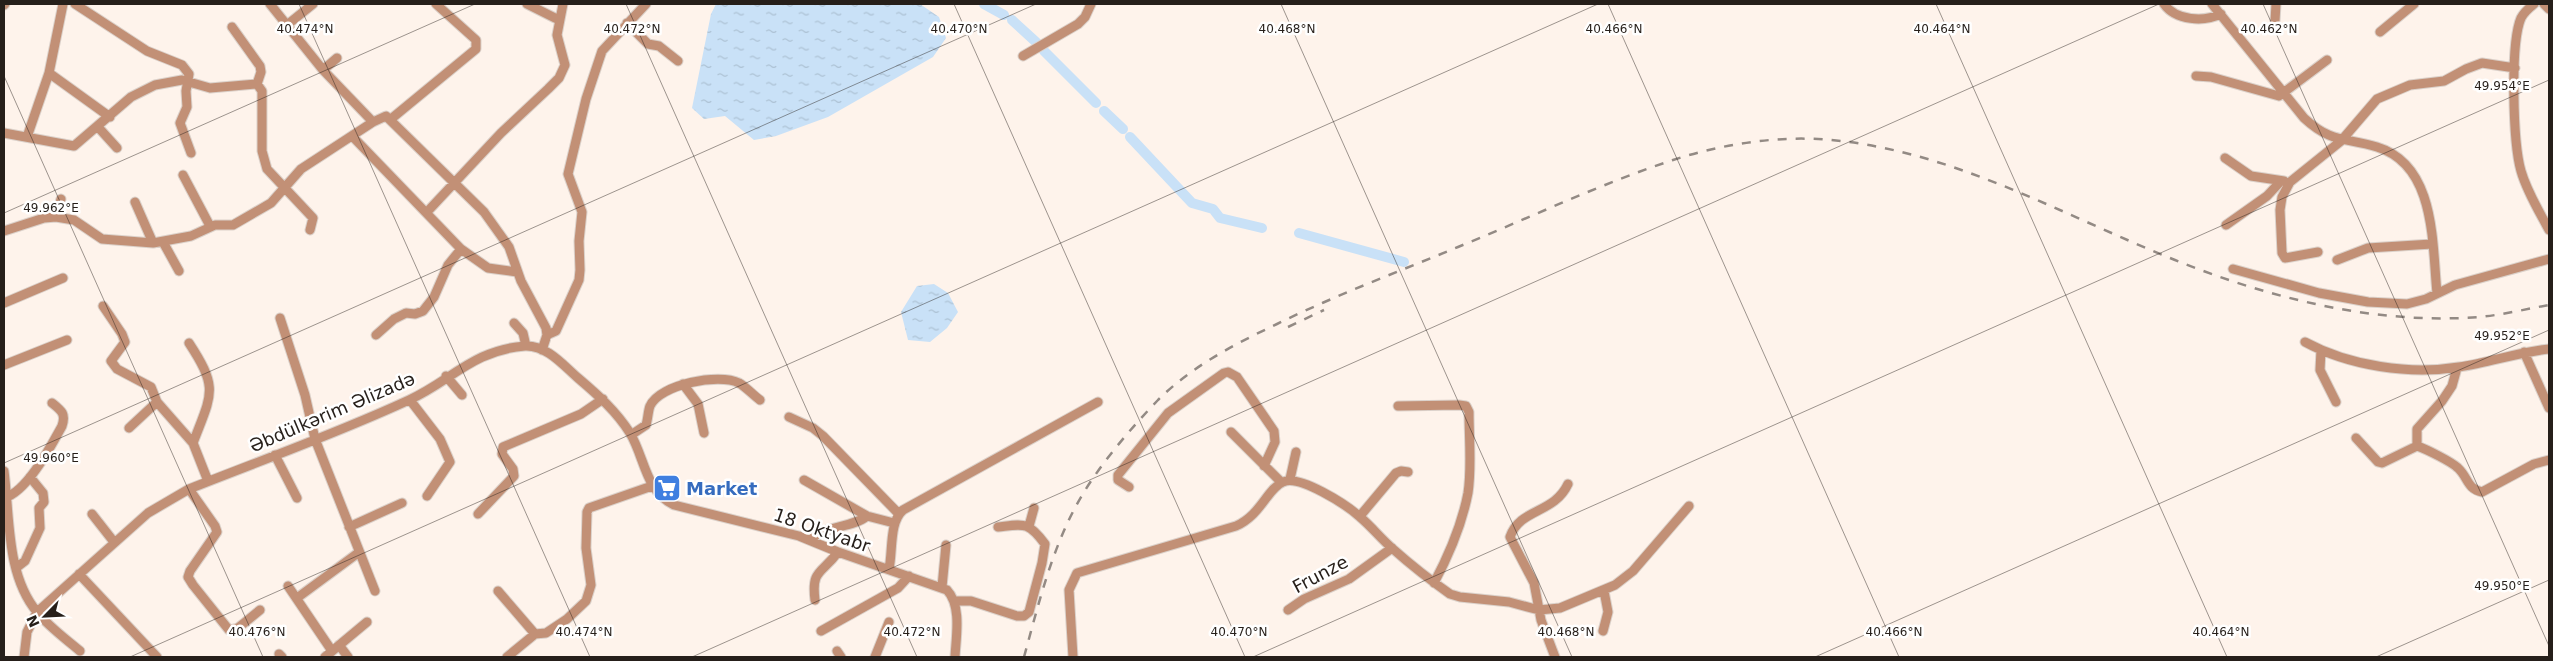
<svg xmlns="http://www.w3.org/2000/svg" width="2553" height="661" viewBox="0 0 2553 661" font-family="'DejaVu Sans',sans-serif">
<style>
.water{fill:url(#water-ripples)}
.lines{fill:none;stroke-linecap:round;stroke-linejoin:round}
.canal{stroke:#c9e1f7;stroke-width:10}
.minor-casing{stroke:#dbd1ca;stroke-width:11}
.minor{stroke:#c29076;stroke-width:9}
.rail{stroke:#938a84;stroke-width:2.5;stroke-dasharray:9 9;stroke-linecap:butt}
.ticks{fill:none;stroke:#261f1a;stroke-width:1;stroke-opacity:0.45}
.labels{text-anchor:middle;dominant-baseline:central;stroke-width:5;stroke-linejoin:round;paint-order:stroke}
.street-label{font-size:18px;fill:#261f1a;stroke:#fff}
.shop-label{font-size:18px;font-weight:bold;fill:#366cbe;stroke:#fff;text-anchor:start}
.ticks-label{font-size:12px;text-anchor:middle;fill:#261f1a;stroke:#fff;stroke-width:5;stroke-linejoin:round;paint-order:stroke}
</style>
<defs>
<pattern id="water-ripples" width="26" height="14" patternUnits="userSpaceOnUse" patternTransform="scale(1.25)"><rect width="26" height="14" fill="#c9e1f7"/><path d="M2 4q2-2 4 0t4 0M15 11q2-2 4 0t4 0" fill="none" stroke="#acc1d3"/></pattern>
</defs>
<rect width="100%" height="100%" fill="#fef3eb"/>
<path class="water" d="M716,4H920L939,17L946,38L933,57L828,117L776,136L754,140L725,116L704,119L692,108L711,14Z
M934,284L948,293L958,312L947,328L930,342L908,340L901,312L917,286Z"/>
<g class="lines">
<path class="canal" d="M984,4L1004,15
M1012,20L1036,42
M1044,51L1096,103
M1104,111L1123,129
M1130,137L1192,203L1213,209L1220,218L1262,228
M1299,233L1404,262"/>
<g class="minor-casing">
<path id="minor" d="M75,4L147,51L182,65L189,74L186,91L187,107L180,123L191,153
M270,4L323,70L373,122
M527,4L559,20
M2164,4C2176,21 2204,22 2221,14
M2212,4L2304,118C2332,144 2345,137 2377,147C2436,165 2432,243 2437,293
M2534,4C2529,8 2524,12 2521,18C2510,44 2513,143 2521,171C2527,192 2539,211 2549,230
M2544,4L2549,9
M4,5L5,4
M2275,21L2276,4
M627,23L648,44L659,46L678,61
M287,25L313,4
M232,27L260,66L261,72L257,84
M2380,32L2414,4
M1023,56L1078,24L1085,17L1091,4
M323,70L337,58
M49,73L110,117
M2196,76L2211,77L2279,96L2327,60
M391,119L476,49V40L436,4
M98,127L117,148
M4,133L74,146L131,97L155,85L182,80L210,88L257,84L262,91V151L267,169L313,218L310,230
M27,137L49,73L63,4
M353,137L461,249L488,268L517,272
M2225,158L2251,176L2284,181
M183,175L210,226
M135,202L153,243
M427,212L501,133L548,89L559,78L565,65L557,35L563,4
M56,217L61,199
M2226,225L2267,196L2281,181
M4,231L44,218L56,217L74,220L102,239L153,243L191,236L215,225H233L271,203L301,169L373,122L386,116L484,212L509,247L521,281L546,328L547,335L542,350
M163,242L179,271
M2318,252L2285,258L2282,253L2280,210L2282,197L2290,182L2341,141L2377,99L2410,85L2444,81L2466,69L2482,63L2515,68
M2337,260L2368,248L2432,244
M2233,269L2319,293L2368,302L2407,304L2426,299L2455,285L2549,259
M4,303L63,278
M103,306L122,334L125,342L111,361L117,369L151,387L157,402L193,443L208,481
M280,318L305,395L315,439L375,591
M514,323L523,333L526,346
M376,335L394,319L406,313L415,314L423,311L434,297L448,265L461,249
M547,335L556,331L579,280L580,270L579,241L582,212L568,174L586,99L602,51L646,4
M2305,342C2349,366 2410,375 2459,367C2489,363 2518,352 2549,349
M189,343C219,389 212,393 193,443
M2321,350L2320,370L2336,402
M2524,352L2549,408
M4,365L67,340
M446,376L462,395
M683,384L698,404L704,433
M410,400L440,439L450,462L427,496
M1398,406L1459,405L1466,406L1469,412C1469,439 1472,467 1468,493C1462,524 1449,555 1434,583
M789,417L813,428L823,436L898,513
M129,428L157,402
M1231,432L1281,482
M631,435L646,425C648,419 648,411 650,406C660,384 719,373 739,383C746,387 753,395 760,400
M2356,438L2378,462L2382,463L2417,446C2426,449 2452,462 2458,468C2468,477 2467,489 2482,492L2534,464L2549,460
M2417,446V429L2442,401L2452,386L2457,368
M275,455L297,498
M4,471C10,517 6,575 37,612C49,627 66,639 80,651
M1290,479L1296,452
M804,480L867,516L894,523
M1129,487L1118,480V475L1168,413L1224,373L1228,372L1237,377L1274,431L1275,442L1264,466
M189,489L215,526L217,532L190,571L188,577L193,585L229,630L238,628L260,610
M4,498C27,492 51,446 62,426C66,414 62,411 52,403
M92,514L114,542
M478,514L514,476L513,469L502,454L503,447L581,414L603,399
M1360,516L1396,473L1401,471L1408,472
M1029,526L1034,508
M349,527L402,503
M811,540C821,526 853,528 867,516
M16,568L25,561L40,528L39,508L44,502L43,493L30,477
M889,569C893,551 889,522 903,510L1098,402
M79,574L157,657
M288,586L332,651
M942,587L946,545
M498,591L535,634
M297,598L358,553
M815,600C811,569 822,574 838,552
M954,601H971L1017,616H1024L1029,612L1042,563L1045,544C1028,521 1024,524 998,527
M1288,610L1304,599L1349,579L1392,548
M821,631L898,588L909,576
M1603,631L1608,612L1604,591
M339,645L348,657
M837,651L841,657
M279,654L282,657
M24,657L27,632L37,612L148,513L189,489C262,460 338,433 409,400C451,381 473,350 525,346C547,345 563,365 578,378C598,395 616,411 630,433C645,458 645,491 674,505L799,536L838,552L947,590C962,606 956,637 955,657
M325,657L367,622
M507,657L535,634L546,633L567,619L586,601L591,585L586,548L587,512L589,508L652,486
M875,657L889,622
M1073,657L1069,590L1077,573L1236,526C1261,515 1267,489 1283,482C1299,474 1347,505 1360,517C1372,527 1381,539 1393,549C1411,565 1430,580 1450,594L1460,597L1509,602L1539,610L1560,608L1615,585L1633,571L1689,506
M1555,657L1541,620L1534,583L1510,537C1520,508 1554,514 1568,484"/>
</g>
<use href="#minor" class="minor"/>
<path class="rail" d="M1288,327L1324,310
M1024,657C1038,606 1051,552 1076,506C1095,470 1130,429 1158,400C1192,366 1235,344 1277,324C1336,295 1398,272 1458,247C1529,218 1600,184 1673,160C1722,144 1779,135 1831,140C1954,151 2062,215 2175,260C2269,298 2376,325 2479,317C2502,315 2526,309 2549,305"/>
</g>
<path class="ticks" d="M299,4L590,657M626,4L917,657M954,4L1245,657M1281,4L1572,657M1608,4L1899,657M1936,4L2227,657M2263,4L2549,646M4,76L263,657M4,213L475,4M4,463L1036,4M130,657L1598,4M692,657L2159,4M1253,657L2549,80M1815,657L2549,330M2376,657L2549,580"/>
<defs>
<g id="supermarket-square" transform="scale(1.4375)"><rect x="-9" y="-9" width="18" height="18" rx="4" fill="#3f7fe0" stroke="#fff"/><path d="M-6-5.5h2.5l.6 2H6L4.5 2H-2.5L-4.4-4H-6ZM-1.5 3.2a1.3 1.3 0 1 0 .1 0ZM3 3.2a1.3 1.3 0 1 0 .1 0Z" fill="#fff"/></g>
</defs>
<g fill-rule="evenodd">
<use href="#supermarket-square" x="667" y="488"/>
</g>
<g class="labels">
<g class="street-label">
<text transform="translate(332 412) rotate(-23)">Əbdülkərim Əlizadə</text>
<text transform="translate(822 530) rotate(19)">18 Oktyabr</text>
<text transform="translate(1320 574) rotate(-28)">Frunze</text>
</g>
<g class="shop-label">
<text x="686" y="488">Market</text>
</g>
</g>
<g class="ticks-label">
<text x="2269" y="33">40.462°N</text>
<text x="305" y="33">40.474°N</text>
<text x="632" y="33">40.472°N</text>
<text x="959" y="33">40.470°N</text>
<text x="1287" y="33">40.468°N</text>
<text x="1614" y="33">40.466°N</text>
<text x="1942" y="33">40.464°N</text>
<text x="2502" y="90">49.954°E</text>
<text x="51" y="212">49.962°E</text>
<text x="2502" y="340">49.952°E</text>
<text x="51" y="462">49.960°E</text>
<text x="2502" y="590">49.950°E</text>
<text x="257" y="636">40.476°N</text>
<text x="584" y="636">40.474°N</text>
<text x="912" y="636">40.472°N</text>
<text x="1239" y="636">40.470°N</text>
<text x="1566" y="636">40.468°N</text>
<text x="1894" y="636">40.466°N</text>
<text x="2221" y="636">40.464°N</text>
</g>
<rect width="2553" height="661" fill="none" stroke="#261f1a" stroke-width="10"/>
<g transform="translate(45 616) rotate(246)" stroke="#ffffff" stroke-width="4" paint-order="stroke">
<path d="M0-4L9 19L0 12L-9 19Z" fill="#261f1a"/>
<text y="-8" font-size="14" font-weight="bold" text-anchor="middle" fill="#261f1a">N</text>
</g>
</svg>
